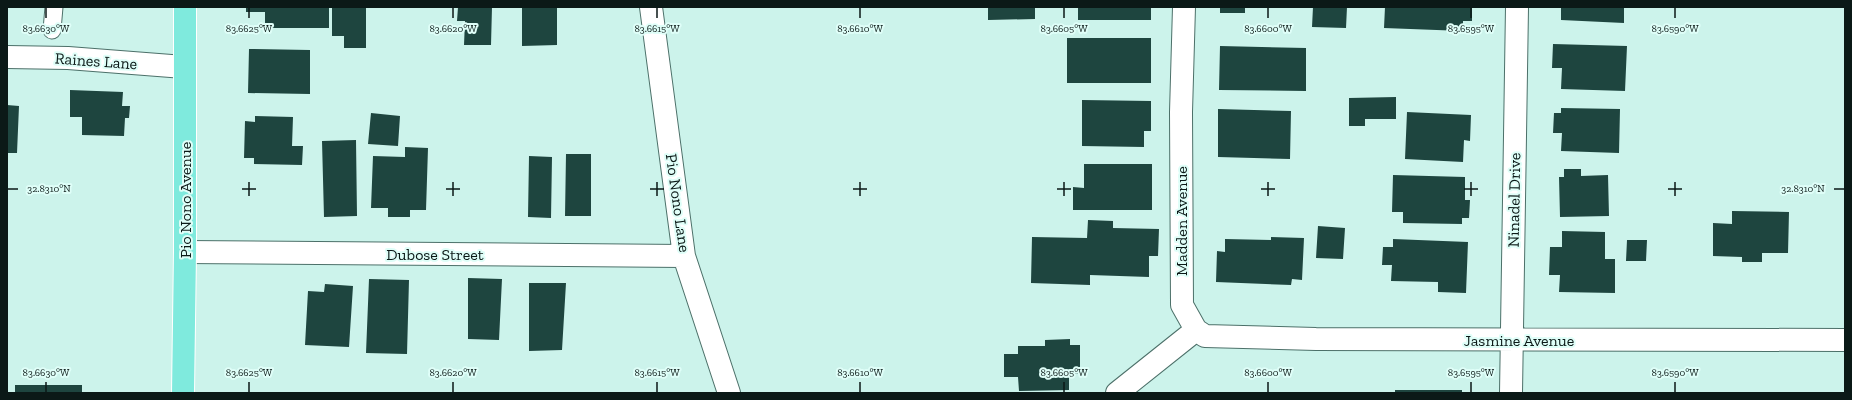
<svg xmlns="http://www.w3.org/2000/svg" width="1852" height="400" viewBox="0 0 1852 400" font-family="'Zilla Slab',serif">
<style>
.building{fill:#1e453f}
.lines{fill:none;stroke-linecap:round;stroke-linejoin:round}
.lane-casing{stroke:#4c7069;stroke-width:19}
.street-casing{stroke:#4c7069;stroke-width:24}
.primary-casing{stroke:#fff;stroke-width:24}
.lane{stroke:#fff;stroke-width:17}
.street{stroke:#fff;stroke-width:22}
.primary{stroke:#7feadd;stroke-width:22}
.ticks{fill:none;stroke:#0b1917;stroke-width:1.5}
.labels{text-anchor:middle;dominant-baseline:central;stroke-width:4;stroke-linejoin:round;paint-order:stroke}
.street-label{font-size:16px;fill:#0b1917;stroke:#dffef8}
.ticks-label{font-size:10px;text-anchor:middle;fill:#0b1917;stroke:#dffef8;stroke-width:4;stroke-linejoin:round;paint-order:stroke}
</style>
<rect width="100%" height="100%" fill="#ccf3eb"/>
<path class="building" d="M246,7H329V28H265V12H246Z
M332,7H366V48H344V36H332Z
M458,7H492L491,45H464L465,21H457Z
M522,7H557V45L522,46Z
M988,7H1035V19L988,20Z
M1078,7H1151V20H1078Z
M1220,7H1245V13H1220Z
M1313,7H1347L1346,28L1312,27Z
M1385,7H1472V21H1463V31L1384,28Z
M1561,7H1624V23L1561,20Z
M1067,38H1151V83H1067Z
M1553,44L1627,46L1625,91L1561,89L1562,68H1552Z
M1220,46L1306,48V91L1219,90Z
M249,49L310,50V94L248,93Z
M70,90L123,92L122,106H130L129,118H125L124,136L82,135V117H70Z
M1396,97V119H1365V126H1349V98Z
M1082,100L1151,101V131H1144V147L1082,146Z
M7,105L19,106L17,153H7Z
M1561,108L1620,109L1619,153L1561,151L1562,133H1553L1554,113H1561Z
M1218,109L1291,111L1290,159L1218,157Z
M1407,112L1471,115L1470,141L1464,140L1463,162L1405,159Z
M371,113L400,116L398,146L368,144Z
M255,116L293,117L292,146H303L302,165L254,164V158H244L245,121L255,122Z
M356,140L357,216L324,217L322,141Z
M405,147L428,148L426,210H410V217H388V208H371L373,156L405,157Z
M566,154H591V216H565Z
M529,156L552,157L551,218L528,217Z
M1084,164H1152V210H1073V187L1084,188Z
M1564,169H1581V176L1608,175L1609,216L1560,217L1559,177H1564Z
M1393,175L1465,177V200H1470L1469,218H1462V224L1403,223V212H1392Z
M1732,211L1789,212L1788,253H1762V262H1742V257L1713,256V223L1732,224Z
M1088,220L1113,221V228L1159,229L1158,256H1149V277L1090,275V285L1031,283L1032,237L1087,238Z
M1318,226L1345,228L1343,259L1316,258Z
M1562,231L1605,232V259H1615V293L1559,292L1560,275H1549L1550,247H1562Z
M1271,237L1304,238L1302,280L1292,279L1291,285L1216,282L1217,251L1225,252V239L1271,240Z
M1393,239L1468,242L1466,293L1438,292V282L1391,281L1392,265H1382L1383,247H1393Z
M1627,240H1647L1646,261H1626Z
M468,278L502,279L499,340L468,339Z
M369,279L409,280L407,354L366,353Z
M529,283H566L562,350L529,351Z
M325,284L353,286L349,347L305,345L308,291L324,292Z
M1070,339V345H1080V374H1069V390L1019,391L1018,377H1004V354H1018V346H1045V340Z
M15,385H82V393H15Z
M1395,390H1462V393H1395Z"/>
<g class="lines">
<g class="lane-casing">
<path id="lane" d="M52,30L54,7"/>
</g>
<g class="street-casing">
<path id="street" d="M651,7L684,256L729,393
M1184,7L1181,112L1182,305L1196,330L1205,336L1316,339L1845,340
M7,57L68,58L184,67
M185,252L684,256
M1117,393L1196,330
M1511,393L1517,7"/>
</g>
<g class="primary-casing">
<path id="primary" d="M183,393L185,252V7"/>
</g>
<use href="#lane" class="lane"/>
<use href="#street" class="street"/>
<use href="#primary" class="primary"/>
</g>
<path class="ticks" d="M46,8V18M249,8V18M453,8V18M657,8V18M860,8V18M1064,8V18M1268,8V18M1471,8V18M1675,8V18M249,182V196M453,182V196M657,182V196M860,182V196M1064,182V196M1268,182V196M1471,182V196M1675,182V196M8,189H18M242,189H256M446,189H460M650,189H664M853,189H867M1057,189H1071M1261,189H1275M1464,189H1478M1668,189H1682M1834,189H1844M46,382V392M249,382V392M453,382V392M657,382V392M860,382V392M1064,382V392M1268,382V392M1471,382V392M1675,382V392"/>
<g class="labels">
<g class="street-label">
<text transform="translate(96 61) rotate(4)">Raines Lane</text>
<text transform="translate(185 200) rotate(-90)">Pio Nono Avenue</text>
<text transform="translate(1514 200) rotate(-89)">Ninadel Drive</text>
<text transform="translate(678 203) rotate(82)">Pio Nono Lane</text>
<text transform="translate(1181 221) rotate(-90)">Madden Avenue</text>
<text x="435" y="254">Dubose Street</text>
<text x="1519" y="340">Jasmine Avenue</text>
</g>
</g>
<g class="ticks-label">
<text x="46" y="32">83.6630°W</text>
<text x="249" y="32">83.6625°W</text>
<text x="453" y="32">83.6620°W</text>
<text x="657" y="32">83.6615°W</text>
<text x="860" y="32">83.6610°W</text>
<text x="1064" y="32">83.6605°W</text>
<text x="1268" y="32">83.6600°W</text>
<text x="1471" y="32">83.6595°W</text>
<text x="1675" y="32">83.6590°W</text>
<text x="49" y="192">32.8310°N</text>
<text x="1803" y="192">32.8310°N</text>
<text x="46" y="376">83.6630°W</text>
<text x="249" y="376">83.6625°W</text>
<text x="453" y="376">83.6620°W</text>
<text x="657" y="376">83.6615°W</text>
<text x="860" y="376">83.6610°W</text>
<text x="1064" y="376">83.6605°W</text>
<text x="1268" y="376">83.6600°W</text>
<text x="1471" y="376">83.6595°W</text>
<text x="1675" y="376">83.6590°W</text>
</g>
<rect width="1852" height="400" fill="none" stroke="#0b1917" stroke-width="16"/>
</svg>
